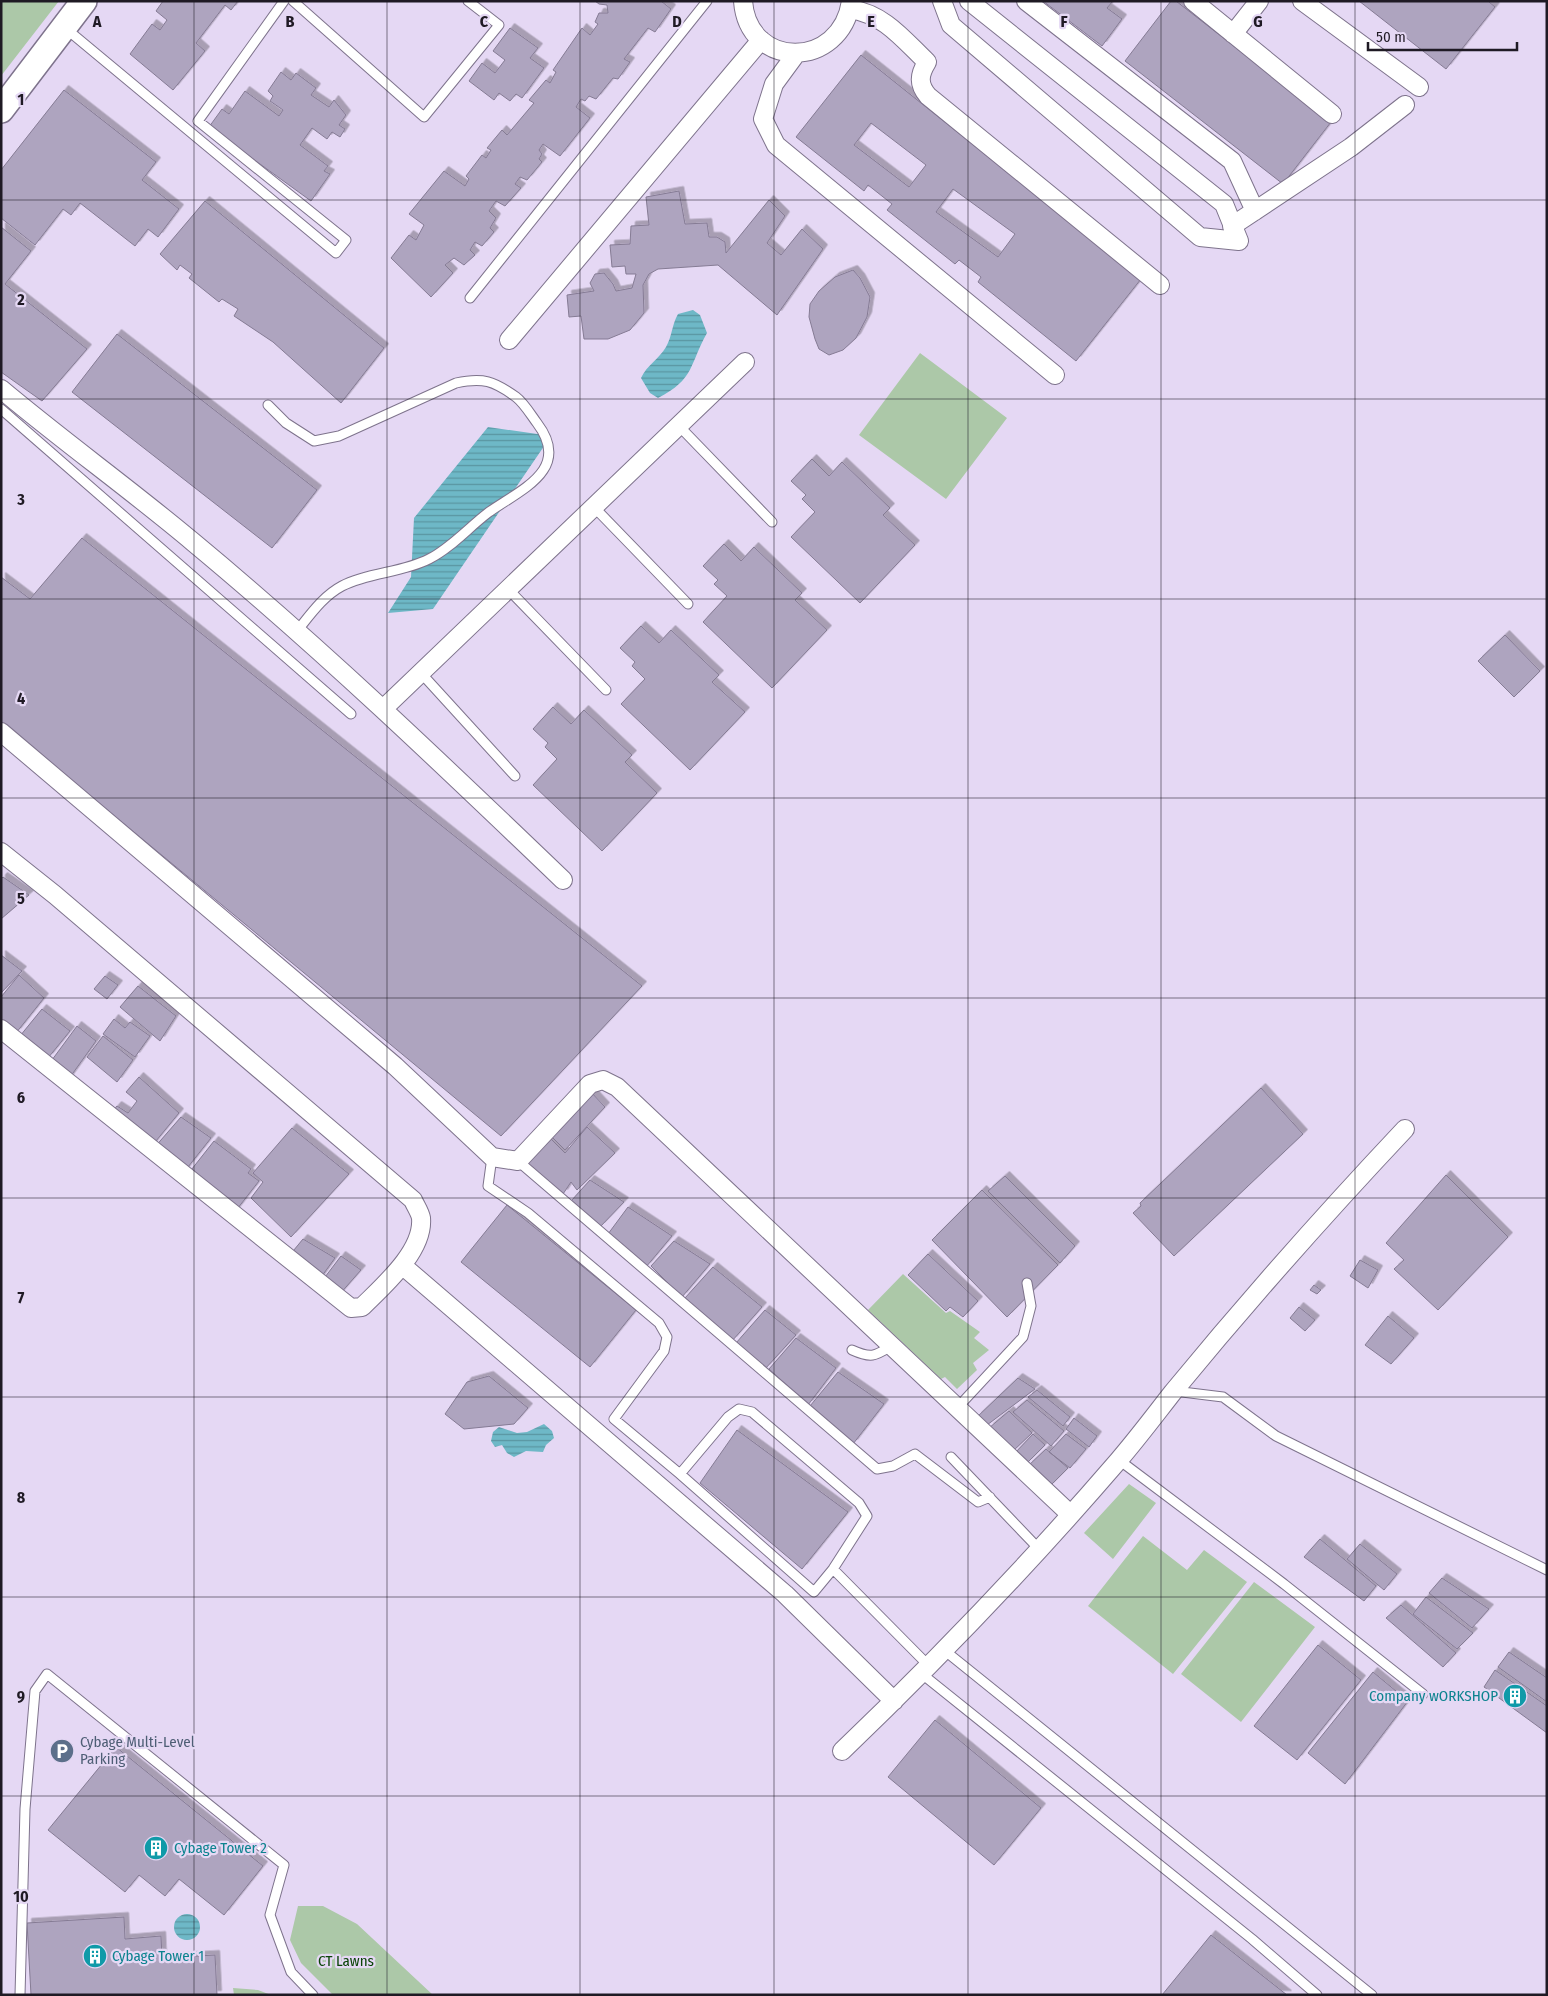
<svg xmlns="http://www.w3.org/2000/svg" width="1548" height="1996" viewBox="0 0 1548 1996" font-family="'Fira Sans Condensed',sans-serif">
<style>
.green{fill:#acc8a8}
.water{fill:url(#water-rules)}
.building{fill:#aea4bf;stroke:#857b94;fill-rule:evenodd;filter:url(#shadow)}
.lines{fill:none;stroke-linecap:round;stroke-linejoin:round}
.lane-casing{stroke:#7e738c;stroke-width:11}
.street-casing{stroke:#7e738c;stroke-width:20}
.secondary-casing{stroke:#7e738c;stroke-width:28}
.lane{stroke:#fff;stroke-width:9}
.street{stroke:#fff;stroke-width:18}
.secondary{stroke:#fff;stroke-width:25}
.grid{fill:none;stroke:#1f1a24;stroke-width:1;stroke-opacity:0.55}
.labels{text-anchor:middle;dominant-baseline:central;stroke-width:4.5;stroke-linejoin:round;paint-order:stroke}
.culture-label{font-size:15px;fill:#0d838f;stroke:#e5d8f4;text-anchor:start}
.service-label{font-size:15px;fill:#4e5e75;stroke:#e5d8f4;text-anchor:start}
.park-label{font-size:15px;fill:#0a4407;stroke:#e5d8f4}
.grid-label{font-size:16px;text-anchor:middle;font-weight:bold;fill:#1f1a24;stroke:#e5d8f4;stroke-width:4.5;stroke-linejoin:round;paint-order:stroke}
</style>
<defs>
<pattern id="water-rules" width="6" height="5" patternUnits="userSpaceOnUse" patternTransform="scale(1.25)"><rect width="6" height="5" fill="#6eb8c7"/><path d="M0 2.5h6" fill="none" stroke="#5a95a1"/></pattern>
<filter id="shadow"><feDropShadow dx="4.5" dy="-4.5" stdDeviation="0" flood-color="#0004"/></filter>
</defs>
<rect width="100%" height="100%" fill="#e5d8f4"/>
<path class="green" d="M1,1H59L1,76Z
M920,353L1007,418L946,499L859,435Z
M903,1274L946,1313L950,1311L980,1332L974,1338L989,1350L973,1363L977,1370L957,1389L945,1377L941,1379L868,1310Z
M1129,1484L1156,1503L1113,1559L1084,1533Z
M1143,1536L1187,1570L1204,1550L1247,1582L1173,1674L1088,1606Z
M1254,1582L1315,1627L1241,1722L1181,1674Z
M298,1906H323L357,1924L433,1995H333L301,1963L290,1940Z
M233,1988L258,1990L271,1995H234Z"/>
<path class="water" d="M693,310L700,315L707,333C689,365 695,379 658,398L650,393L641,378C647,365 659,359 666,347C672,337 672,324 678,314Z
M488,427L551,436L433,609L388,613L411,577L414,518Z
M544,1424L552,1431L554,1438L546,1445L543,1452L526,1451L514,1457L507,1453L502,1445L495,1447L491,1441L493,1432L499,1427L517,1433L527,1432Z
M174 1927a13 13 0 1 1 26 0a13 13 0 1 1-26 0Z"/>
<path class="building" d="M163,1H238L231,10L225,5L196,43L205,51L173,90L130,54L152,24L160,30L167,20L156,11Z
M595,1H661L671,9L655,32L648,28L624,59L630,62L618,79L613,78L596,99L589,96L585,101L581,99L576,107L590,118L560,156L543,144L539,150L542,154L539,159L542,162L527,180L520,177L515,184L521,188L505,206L496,201L489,211L496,218L490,228L494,232L482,246L475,242L470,250L475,255L464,265L454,258L445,265L453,273L431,297L391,258L409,235L416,240L424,225L409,214L444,171L465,186L469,179L466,176L482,155L486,158L491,150L487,148L502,130L507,135L534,103L529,100L546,80L550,83L556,72L553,70L582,28L590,35L598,24L595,22L599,13H608L607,5L599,4Z
M1043,1H1113L1107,8L1122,19L1102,46Z
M1171,1H1176L1331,122L1283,184L1125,61Z
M1359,1H1488L1495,7L1446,69Z
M510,28L538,48L530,58L544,68L522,98L516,94L510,101L499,93L494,100L469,81L482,63L495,73L505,60L493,51Z
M861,55L1141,279L1076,361L978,282L981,277L959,260L955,264L887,210L892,204L868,185L864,191L796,137ZM871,123L926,165L909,187L854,145ZM953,189L1015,234L998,257L936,212Z
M281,72L291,80L296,73L316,88L311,95L329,107L334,100L346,115L339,125L345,129L340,137L332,132L327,139L312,128L300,145L328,166L324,171L330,174L311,201L209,127L222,109L229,114L245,91L279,116L283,110L270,101L273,96L268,91Z
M64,90L156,162L142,180L179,209L158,237L148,229L135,246L80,203L71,215L63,209L35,245L1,218V170Z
M679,191L685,224L707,223L709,237H717L725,242L726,253L769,200L785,216L767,243L781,255L802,229L823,249L777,315L718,265L658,269L649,274L643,285L644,313L630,330L608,339H584L581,316L569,317L567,295L594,291L590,283L595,274L604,273L613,284L616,291L632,288L636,274H626L625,266L612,267L610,245L630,244L631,226L649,225L646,197Z
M205,201L384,348L341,403L273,342L234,316L238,309L222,299L219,302L189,278L192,274L180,265L177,270L160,254Z
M1,227L31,251L5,284L87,349L42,401L1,372Z
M853,270L860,278L870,297L867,317L856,338L843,350L829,355L819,349L815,339L809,317L810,304L819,291L835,277Z
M117,334L317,490L272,548L72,392Z
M812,459L829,476L842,462L890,508L883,515L915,545L860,603L791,537L815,512L802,499L806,495L791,481Z
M82,538L642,986L501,1136L1,722V577L30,599Z
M724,544L741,561L754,547L802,593L795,600L827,630L772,688L703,622L727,596L714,584L718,580L703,566Z
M641,626L659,643L671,630L719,675L712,682L745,712L690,770L621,704L645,679L632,666L635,662L620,648Z
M1505,635L1540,671L1514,697L1478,661Z
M553,707L571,724L584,710L632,755L625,762L657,793L602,851L533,785L557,759L545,747L548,743L533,729Z
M3,877L29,895L1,919V879Z
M1,955L22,971L1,993Z
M19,975L44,998L16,1033L1,1022V997Z
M105,976L118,985L107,999L94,989Z
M138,986L176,1016L160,1041L120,1007Z
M42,1009L70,1031L48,1058L20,1036Z
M114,1019L125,1028L130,1022L150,1036L135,1057L103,1034Z
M77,1026L96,1041L68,1080L49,1064Z
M103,1036L133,1060L117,1082L87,1057Z
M139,1077L179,1113L151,1147L111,1113L117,1106L128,1113L137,1101L126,1092Z
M1261,1088L1303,1134L1174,1256L1133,1213L1141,1206L1140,1203Z
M590,1091L605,1107L565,1150L551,1136Z
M181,1117L211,1138L184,1172L154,1148Z
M587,1127L615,1153L577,1190L571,1182L563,1194L525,1161L547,1135L565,1153Z
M292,1128L349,1174L291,1237L251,1198L263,1182L253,1173Z
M214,1141L251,1169L248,1173L259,1181L234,1213L188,1174Z
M1446,1175L1508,1237L1438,1310L1394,1269L1404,1260L1386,1243Z
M1005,1176L1075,1246L1060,1263L988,1191Z
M590,1180L624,1202L600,1227L571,1201Z
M982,1190L1058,1265L1007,1317L932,1240Z
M507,1205L636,1310L590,1367L461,1262Z
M628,1207L672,1236L646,1267L608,1234Z
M303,1239L335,1258L319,1280L289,1256Z
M674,1241L710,1264L682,1297L651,1266Z
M928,1254L978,1301L963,1317L950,1307L946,1311L908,1275Z
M341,1256L361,1270L339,1295L322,1281Z
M1360,1260L1378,1270L1368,1288L1350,1276Z
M713,1267L762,1307L732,1341L685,1298Z
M1314,1285L1321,1290L1317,1294L1310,1290Z
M1299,1307L1315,1320L1305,1331L1290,1318Z
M765,1310L796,1335L765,1369L736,1343Z
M1388,1316L1414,1338L1391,1364L1365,1345Z
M796,1338L836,1368L808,1405L769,1369Z
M838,1372L884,1404L853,1444L810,1406Z
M489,1376L528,1408L514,1424L464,1429L445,1414L467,1382Z
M1018,1378L1035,1389L987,1425L977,1417Z
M1037,1390L1070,1417L1063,1426L1028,1397Z
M1027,1400L1064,1431L1051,1446L1013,1412Z
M1009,1411L1032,1433L1012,1452L989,1428Z
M1074,1418L1097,1436L1089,1447L1066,1429Z
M737,1430L848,1512L802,1569L700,1483Z
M1033,1434L1045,1445L1027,1463L1014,1454Z
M1066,1434L1086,1449L1070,1468L1049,1452Z
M1046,1449L1068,1468L1049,1487L1028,1466Z
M1320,1539L1376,1586L1364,1601L1304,1557Z
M1360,1544L1397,1574L1384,1590L1347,1559Z
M1442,1578L1489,1609L1472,1628L1429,1593Z
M1426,1597L1473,1633L1457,1649L1413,1614Z
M1401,1605L1456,1653L1443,1667L1386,1618Z
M1318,1645L1361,1680L1297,1760L1254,1726Z
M1509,1652L1547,1678V1702L1498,1667Z
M1495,1670L1547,1706V1733L1484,1687Z
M1373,1672L1408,1701L1345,1784L1308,1753Z
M935,1720L1041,1808L994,1865L888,1777Z
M116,1747L263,1866L224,1915L179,1879L165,1896L139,1875L125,1892L48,1830Z
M124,1917L125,1939L161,1936L162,1958L215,1955L217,1995H31L27,1923Z
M1211,1935L1287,1995H1162Z"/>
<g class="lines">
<g class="lane-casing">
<path id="lane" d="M293,1L424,117L499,25L468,1
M64,27L336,253L346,240L198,121L284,1
M470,298L707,1
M268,405L286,423L314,441L339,436L456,383C483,377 494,381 516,397C524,403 531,415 537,423C572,469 522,489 489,512C469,527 451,548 429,559C402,573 369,572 342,586C323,596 310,615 297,631
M1,409L351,714
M679,426L772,522
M594,507L688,604
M508,589L606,690
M421,673L515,776
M492,1157L488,1186L528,1213L659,1323L667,1337L664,1351L614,1419L680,1474L728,1417L739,1409L752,1412L859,1503L867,1516L833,1569L814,1592L680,1474
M518,1161L877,1469L893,1466L915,1454L978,1502L990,1497
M852,1350C872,1359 875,1356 893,1345
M1174,1391L1223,1397L1276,1436L1547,1570
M958,1407L1023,1337L1031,1306L1027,1283
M951,1457L1039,1549
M1119,1460L1284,1584L1423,1694
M833,1569L929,1666
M944,1650L1372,1995
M922,1674L1252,1939L1317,1995
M20,1995L25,1809L35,1691L47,1674L284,1865L270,1915L291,1972L313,1995"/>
</g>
<g class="street-casing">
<path id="street" d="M743,1C748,70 841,70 851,1
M942,1L951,25L1200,237L1239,241L1224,204L969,1
M1026,1L1232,161L1255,211
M1193,1L1332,114
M1302,1L1419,87
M850,9C884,14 903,39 927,62C919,75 918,84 928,96L1160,285
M1233,34L1259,1
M796,54L774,84L763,119L776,145L1055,375
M1232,226L1351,147L1405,105
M509,340L761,40
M1,389C64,442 130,489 193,542C322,649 442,764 563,880
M384,708L745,362
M1,732L395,1066L492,1157L518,1161L590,1084L603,1080L617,1087L1070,1514
M1,852L55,895L413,1200C415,1205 420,1212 421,1218C424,1251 383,1286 362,1307L351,1308L1,1029
M403,1266L785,1594L894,1701
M842,1751C938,1659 1031,1562 1118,1461C1137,1439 1155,1415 1173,1392C1247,1302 1325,1214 1405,1129"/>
</g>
<g class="secondary-casing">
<path id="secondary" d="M1,110L84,1"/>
</g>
<use href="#lane" class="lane"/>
<use href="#street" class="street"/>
<use href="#secondary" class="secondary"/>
</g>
<path class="grid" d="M194,1V1995M387,1V1995M580,1V1995M774,1V1995M968,1V1995M1161,1V1995M1355,1V1995M1,200H1547M1,399H1547M1,599H1547M1,798H1547M1,998H1547M1,1198H1547M1,1397H1547M1,1597H1547M1,1796H1547"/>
<defs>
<g id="building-disc" transform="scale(1.25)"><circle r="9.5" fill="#0f9aa8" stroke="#e5d8f4"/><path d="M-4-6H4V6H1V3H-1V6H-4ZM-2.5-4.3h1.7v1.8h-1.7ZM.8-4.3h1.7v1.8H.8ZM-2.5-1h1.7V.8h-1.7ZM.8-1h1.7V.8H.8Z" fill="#fff"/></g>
<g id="parking-disc" transform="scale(1.25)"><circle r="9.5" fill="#5c6f8a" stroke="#e5d8f4"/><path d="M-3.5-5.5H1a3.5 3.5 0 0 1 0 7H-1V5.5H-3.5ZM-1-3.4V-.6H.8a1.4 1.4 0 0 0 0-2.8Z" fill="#fff"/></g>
</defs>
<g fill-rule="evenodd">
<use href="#building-disc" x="1515" y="1696"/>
<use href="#parking-disc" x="62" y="1751"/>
<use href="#building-disc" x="156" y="1848"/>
<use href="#building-disc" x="95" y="1956"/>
</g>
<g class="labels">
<g class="culture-label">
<text x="1498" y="1696" text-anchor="end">Company wORKSHOP</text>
<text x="174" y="1848">Cybage Tower 2</text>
<text x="112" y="1956">Cybage Tower 1</text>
</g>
<g class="service-label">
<text x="80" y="1742">Cybage Multi-Level<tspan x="80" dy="17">Parking</tspan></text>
</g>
<g class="park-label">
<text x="346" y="1961">CT Lawns</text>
</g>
</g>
<g class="grid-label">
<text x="97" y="27">A</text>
<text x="290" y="27">B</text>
<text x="484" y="27">C</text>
<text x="677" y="27">D</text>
<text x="871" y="27">E</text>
<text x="1064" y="27">F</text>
<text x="1258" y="27">G</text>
<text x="21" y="105">1</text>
<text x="21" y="305">2</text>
<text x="21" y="505">3</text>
<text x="21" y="704">4</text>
<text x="21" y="904">5</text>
<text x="21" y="1103">6</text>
<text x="21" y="1303">7</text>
<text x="21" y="1503">8</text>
<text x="21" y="1702">9</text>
<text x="21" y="1902">10</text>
</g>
<rect width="1548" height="1996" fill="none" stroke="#1f1a24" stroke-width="5"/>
<path d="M1368 42v8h149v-8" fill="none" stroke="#1f1a24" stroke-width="2.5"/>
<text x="1376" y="42" font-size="15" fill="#1f1a24" stroke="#e5d8f4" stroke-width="4" paint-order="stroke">50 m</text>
</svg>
